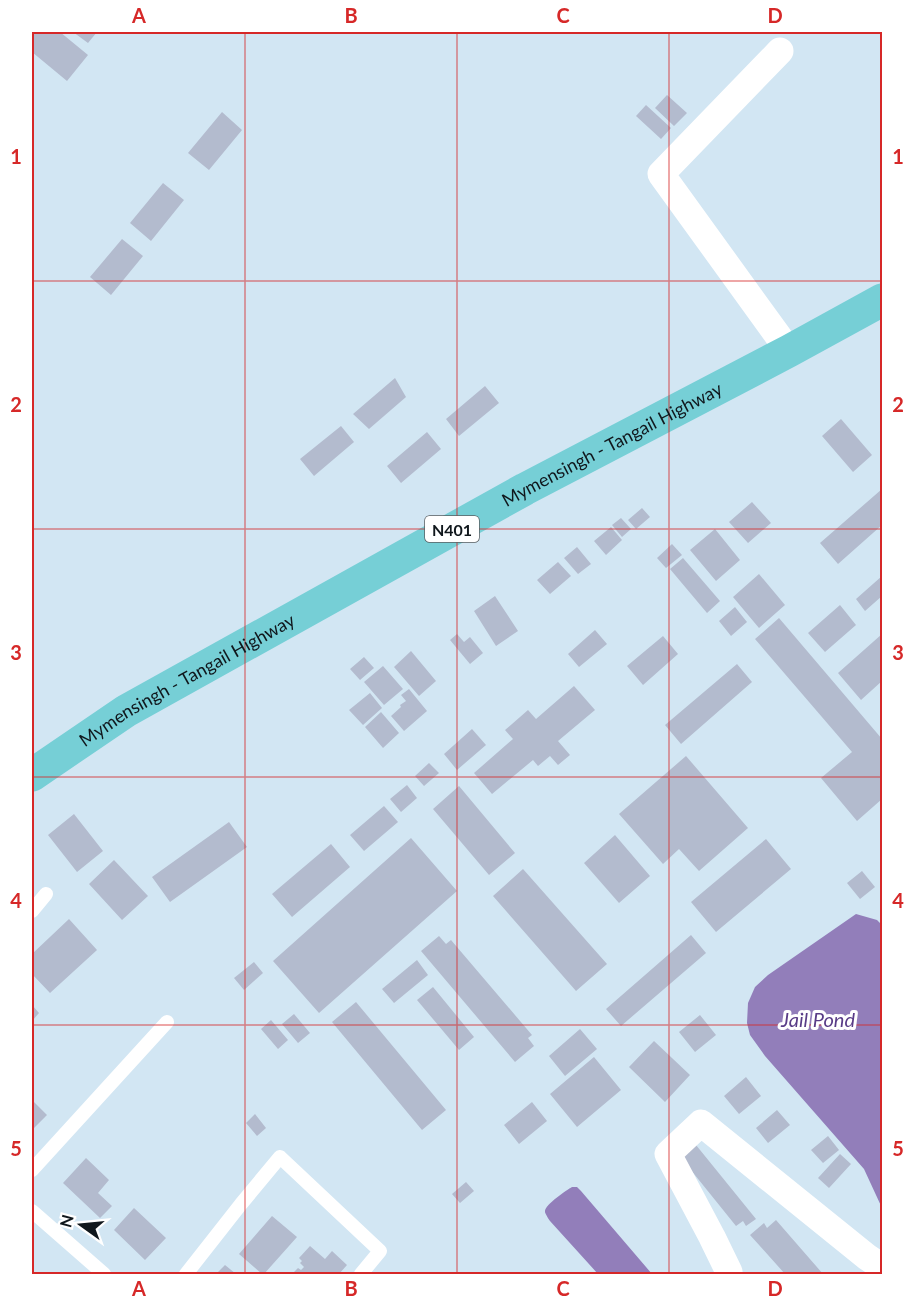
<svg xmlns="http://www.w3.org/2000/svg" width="914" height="1306" viewBox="0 0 914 1306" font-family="Lato,sans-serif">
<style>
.water{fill:#927eba}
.building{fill:#b3bbce}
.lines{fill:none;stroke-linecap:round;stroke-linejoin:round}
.service{stroke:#fff;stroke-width:14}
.minor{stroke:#fff;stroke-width:27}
.trunk{stroke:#76cfd6;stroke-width:33}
.grid{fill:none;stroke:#d62828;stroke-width:1.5;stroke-opacity:0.55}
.labels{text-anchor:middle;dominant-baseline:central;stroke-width:6;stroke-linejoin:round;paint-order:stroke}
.shield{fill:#fff;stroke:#585d60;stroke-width:1.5}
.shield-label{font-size:16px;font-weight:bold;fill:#10171c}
.street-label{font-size:18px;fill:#10171c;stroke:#fff}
.water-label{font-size:20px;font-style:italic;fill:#593c87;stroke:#fff}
.neatline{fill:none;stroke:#d62828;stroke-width:2}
.grid-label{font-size:20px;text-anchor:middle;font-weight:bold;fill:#d62828}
</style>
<rect width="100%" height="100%" fill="#d2e6f3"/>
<path class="water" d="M856,914L877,920L882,925V1208L864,1169L765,1056L750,1035L747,1023L748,1003L755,987L768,975Z
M572,1187H577L581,1191L652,1274H598L550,1221C549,1220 545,1213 545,1212C544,1205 567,1190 572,1187Z"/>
<path class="building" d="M32,32H60L88,55L67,81L32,52Z
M73,32H97L88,43Z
M667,95L687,113L674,126L655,108Z
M646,105L671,128L661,139L636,116Z
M222,112L242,130L209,170L188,153Z
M163,183L184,200L151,241L130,223Z
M122,239L143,256L111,295L90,277Z
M395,378L406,397L369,429L353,414Z
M485,386L499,403L459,436L446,419Z
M841,419L872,455L853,472L822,436Z
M341,426L354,442L314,476L300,459Z
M427,432L441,449L401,483L387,466Z
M882,489V525L838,564L820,543Z
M752,502L771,523L748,543L729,522Z
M642,508L650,517L636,529L628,520Z
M621,518L631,529L622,537L612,525Z
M611,527L622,540L606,555L594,541Z
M715,529L740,560L716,581L690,550Z
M672,544L682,555L666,568L657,558Z
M577,547L591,564L578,574L564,558Z
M683,558L720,601L707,613L670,569Z
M558,562L571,576L550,594L537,580Z
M759,574L785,605L759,628L733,597Z
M882,576V596L865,611L856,599Z
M495,596L518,631L496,646L474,611Z
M840,605L856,625L825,652L808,633Z
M735,607L747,622L731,636L719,621Z
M779,618L882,739V799L857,821L821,778L852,752L755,639Z
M595,630L607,644L579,667L568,654Z
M457,634L464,642L470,637L483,653L470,664L450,640Z
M882,634V681L861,700L838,673Z
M663,636L678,654L643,685L627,666Z
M411,651L436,681L419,696L394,667Z
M364,657L374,668L360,680L350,669Z
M737,664L752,682L681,744L665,725Z
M383,666L403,689L384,705L364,682Z
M574,686L595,710L558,741L570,755L558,765L550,756L538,766L533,760L492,794L474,773L513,739L505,730L528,710L536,719Z
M409,689L427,711L404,731L391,716L401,707L400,705L406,701L401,695Z
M370,693L382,708L363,725L349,710Z
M381,712L399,733L383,748L365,727Z
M472,729L486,745L457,770L444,754Z
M686,756L748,828L699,871L679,849L663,864L619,814Z
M429,763L439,773L424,786L415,776Z
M407,785L417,798L401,812L390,799Z
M459,786L515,853L489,875L433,809Z
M384,806L398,822L364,851L350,835Z
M74,814L103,851L77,872L48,835Z
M229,822L247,847L170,902L152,877Z
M615,835L650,876L619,903L584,863Z
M411,838L457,891L319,1013L273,961Z
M766,839L791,869L716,932L691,902Z
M331,844L350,867L292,917L272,894Z
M114,860L148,896L122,920L89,884Z
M523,869L607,964L576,991L493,896Z
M862,871L875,887L860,899L847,883Z
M69,919L97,950L50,993L32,974V954Z
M691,935L706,953L621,1026L606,1009Z
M439,936L446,944L451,940L532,1035L528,1038L534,1046L515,1062L421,951Z
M417,960L428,975L394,1003L382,989Z
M254,962L263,973L244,990L234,978Z
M433,987L474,1037L459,1050L417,1000Z
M356,1002L446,1110L422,1130L332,1022Z
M32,1005L39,1013L32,1021Z
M294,1014L310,1033L298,1043L282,1024Z
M700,1015L716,1035L695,1052L679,1032Z
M271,1020L288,1040L278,1049L261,1029Z
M580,1029L597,1049L565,1076L549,1056Z
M654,1041L690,1075L665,1102L629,1067Z
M594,1057L621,1090L577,1127L550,1094Z
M746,1077L761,1096L739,1114L724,1096Z
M32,1100L47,1115L32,1130Z
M532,1102L547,1121L519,1144L504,1125Z
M777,1110L790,1125L768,1143L756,1128Z
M255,1114L266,1128L257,1136L246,1123Z
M828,1136L839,1150L823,1163L811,1150Z
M696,1145L756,1219L746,1226L743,1221L736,1226L678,1154Z
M840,1154L851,1164L829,1188L818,1178Z
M86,1158L109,1180L98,1193L112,1206L100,1218L63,1183Z
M466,1182L474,1191L460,1203L452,1194Z
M134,1208L166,1238L145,1260L114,1230Z
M272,1216L297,1237L264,1274H262L239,1254Z
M776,1220L823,1274H785L750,1235L764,1223L767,1228Z
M310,1246L325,1259L332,1251L347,1265L339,1274H292L298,1268L301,1270L304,1267L300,1263L302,1261L299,1258Z
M225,1265L236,1274H216Z"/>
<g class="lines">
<path class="service" d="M32,911L46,894
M32,1170L167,1022
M32,1211L104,1274
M186,1274L241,1204L280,1157L380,1251L361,1274"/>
<path class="minor" d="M780,51L661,174L789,351
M728,1274L729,1272L712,1237L668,1154L701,1123L867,1257L882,1267"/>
<path class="trunk" id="s1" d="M32,775L126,711L525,489L789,351L882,300"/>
</g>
<path class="grid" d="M245,32V1274M457,32V1274M669,32V1274M32,281H882M32,529H882M32,777H882M32,1025H882"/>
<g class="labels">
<rect class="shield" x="425" y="516" width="54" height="26" rx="4.5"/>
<g class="shield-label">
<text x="452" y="529">N401</text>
</g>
<g class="street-label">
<text stroke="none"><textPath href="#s1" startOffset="668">Mymensingh - Tangail Highway</textPath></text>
<text stroke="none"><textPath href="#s1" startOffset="182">Mymensingh - Tangail Highway</textPath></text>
</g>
<g class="water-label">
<text x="818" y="1019">Jail Pond</text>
</g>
</g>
<rect width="914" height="1306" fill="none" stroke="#ffffff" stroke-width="66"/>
<g transform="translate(81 1225) rotate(285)" stroke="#ffffff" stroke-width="4.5" paint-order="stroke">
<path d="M0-4.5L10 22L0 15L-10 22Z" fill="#10171c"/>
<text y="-9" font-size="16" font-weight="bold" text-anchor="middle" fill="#10171c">N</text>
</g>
<rect x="33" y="33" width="848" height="1240" class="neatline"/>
<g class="grid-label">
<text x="139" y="23">A</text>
<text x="351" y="23">B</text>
<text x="563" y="23">C</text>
<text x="775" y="23">D</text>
<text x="16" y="164">1</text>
<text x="898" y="164">1</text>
<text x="16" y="412">2</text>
<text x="898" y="412">2</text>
<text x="16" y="660">3</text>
<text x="898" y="660">3</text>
<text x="16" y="908">4</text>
<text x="898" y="908">4</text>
<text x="16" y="1156">5</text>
<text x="898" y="1156">5</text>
<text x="139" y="1296">A</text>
<text x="351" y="1296">B</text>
<text x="563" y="1296">C</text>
<text x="775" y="1296">D</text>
</g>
</svg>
